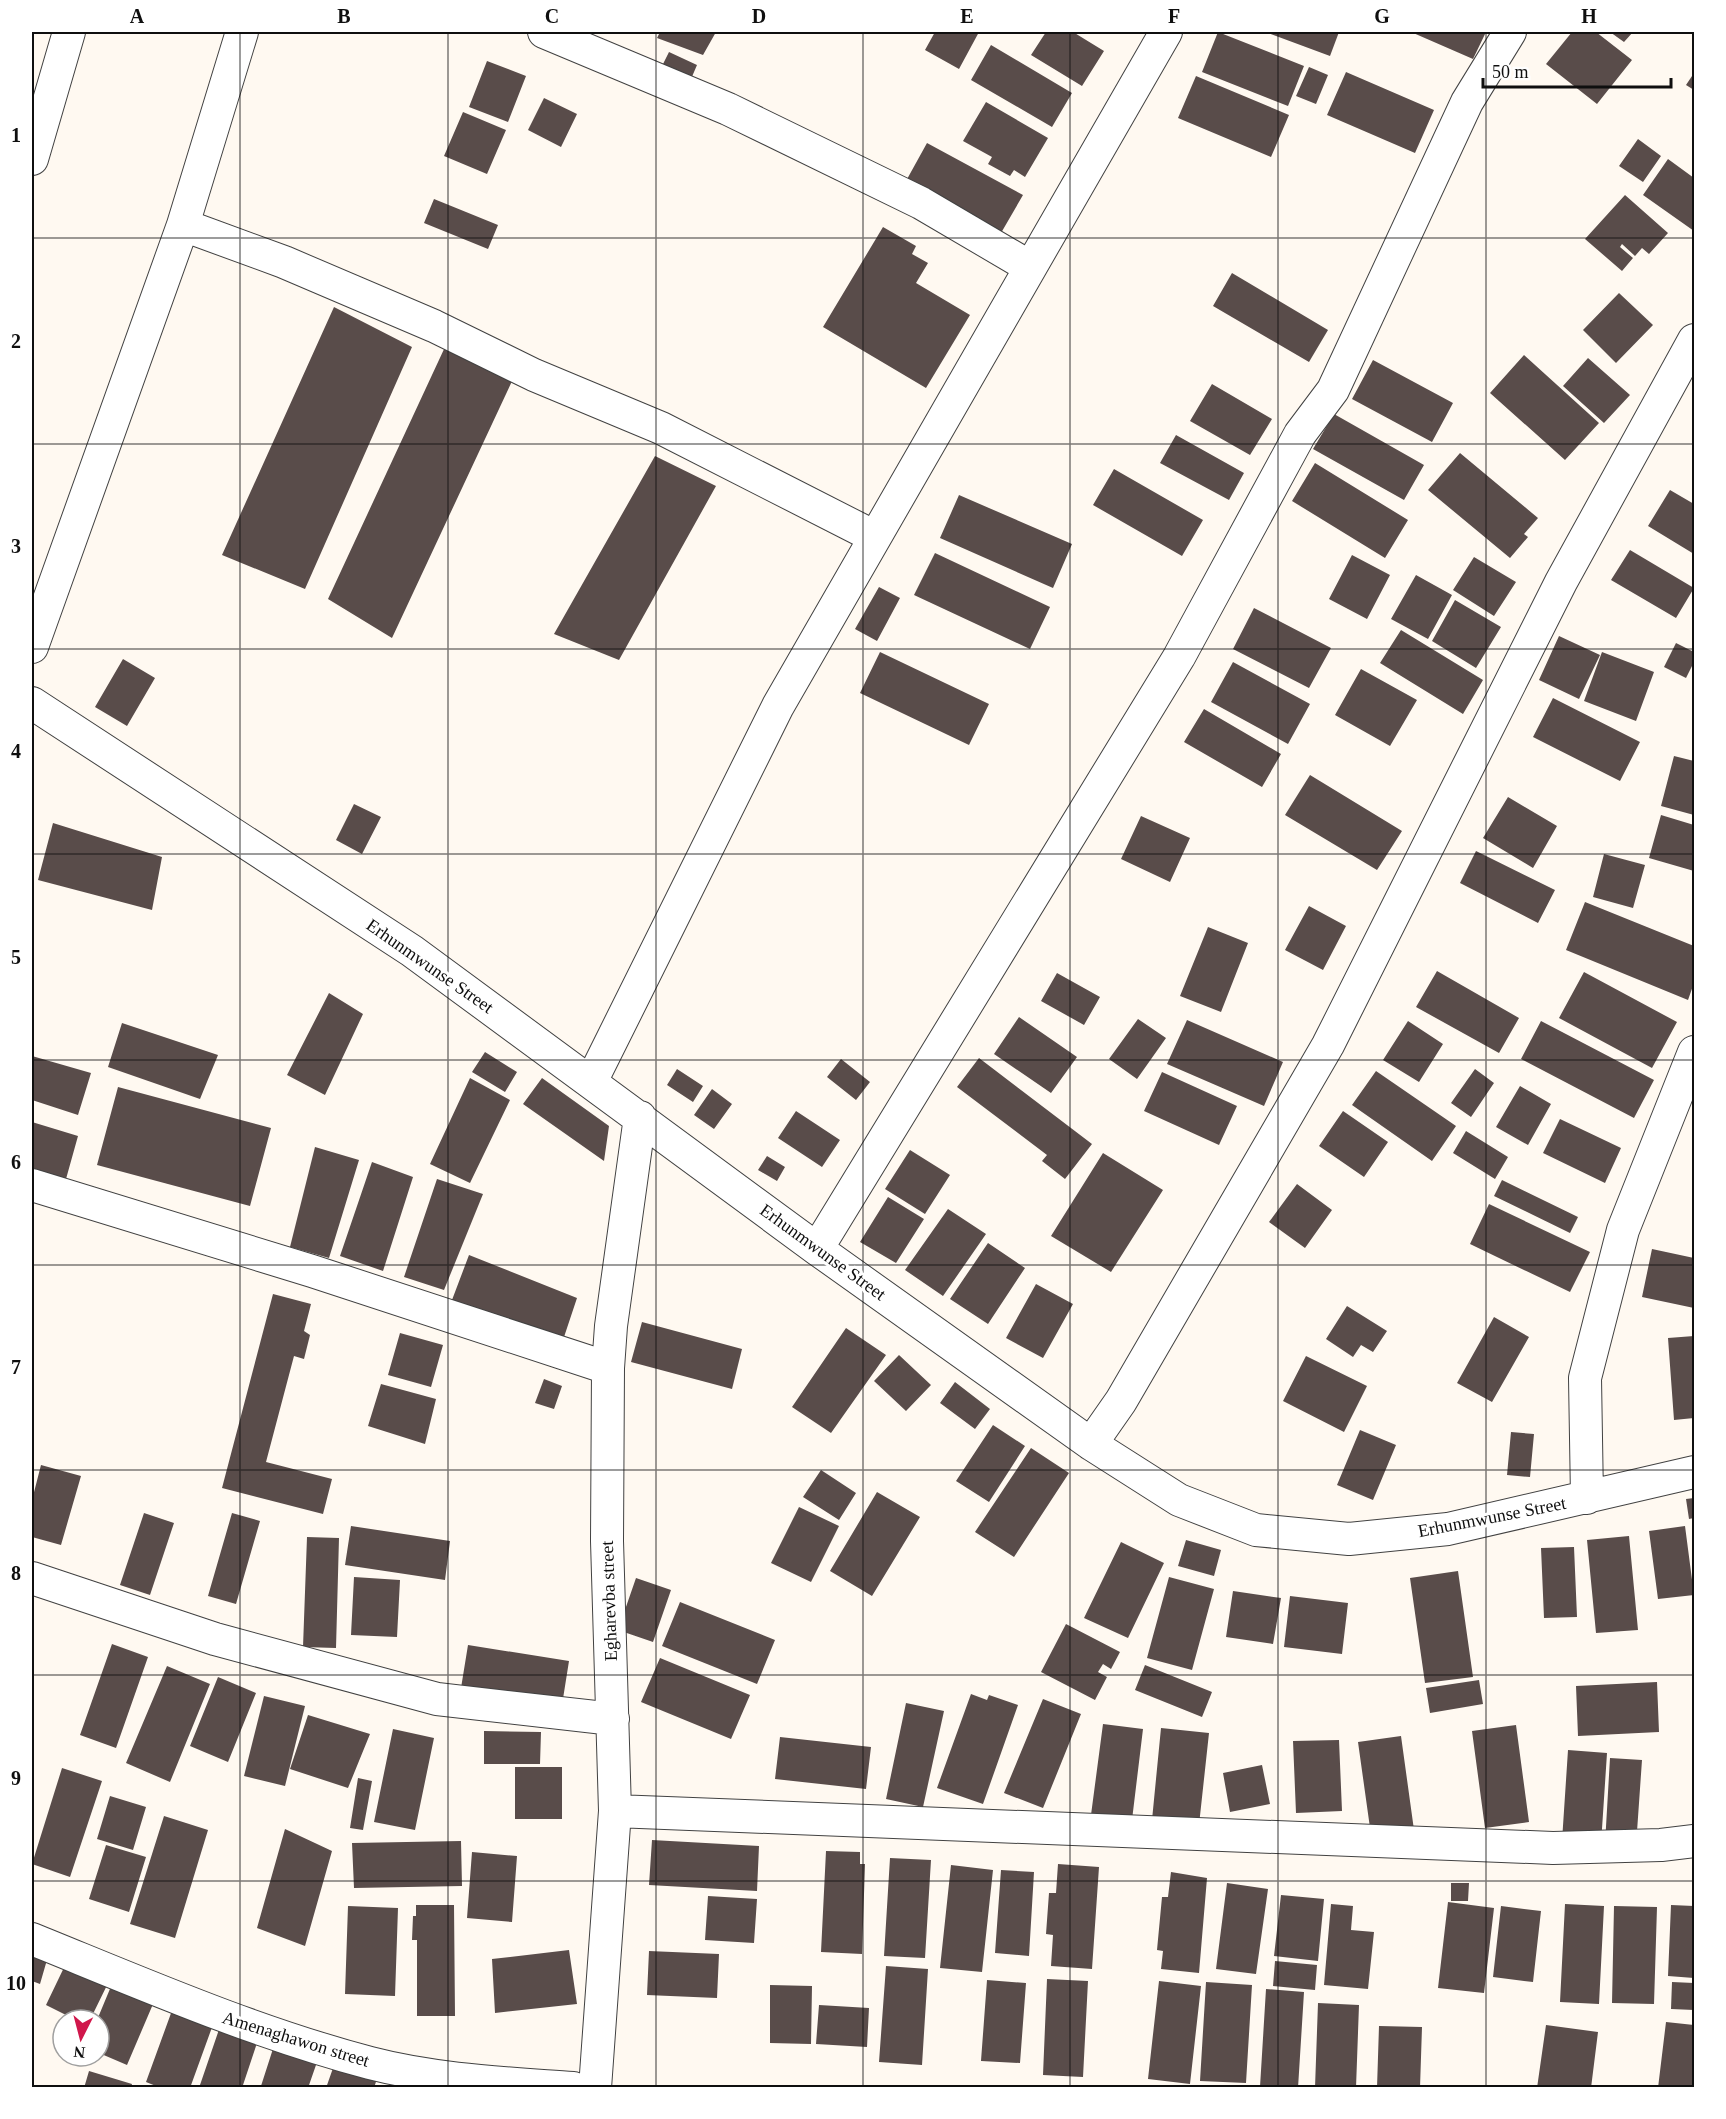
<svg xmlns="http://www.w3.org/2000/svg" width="1726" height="2119" viewBox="0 0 1726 2119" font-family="Georgia,serif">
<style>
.building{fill:#594c4a}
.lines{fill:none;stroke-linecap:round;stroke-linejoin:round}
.minor-casing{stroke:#424242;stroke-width:34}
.minor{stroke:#fff;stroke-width:32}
.grid{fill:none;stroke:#0f0f0f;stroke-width:1.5;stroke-opacity:0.55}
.labels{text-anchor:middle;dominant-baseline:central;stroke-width:6;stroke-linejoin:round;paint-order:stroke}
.street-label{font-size:18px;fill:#0f0f0f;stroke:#fff}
.neatline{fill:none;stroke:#0f0f0f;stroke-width:2}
.grid-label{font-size:20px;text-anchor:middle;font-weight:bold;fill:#0f0f0f}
</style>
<rect width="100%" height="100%" fill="#fff9f1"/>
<path class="building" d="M660,32H716L703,55L657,38Z
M935,32H979L959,69L925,50Z
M1046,32H1073L1104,51L1082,86L1031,55Z
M1218,32L1304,66L1288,106L1202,72Z
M1265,32H1339L1330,56Z
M1411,32H1486L1473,59Z
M1572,32H1596L1632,60L1597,104L1546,64Z
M1610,32H1633L1624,42Z
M991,45L1072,93L1052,127L971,80Z
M669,52L697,65L691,79L662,66Z
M487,61L526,76L508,122L469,107Z
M1309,67L1328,75L1316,104L1296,96Z
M1346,72L1434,110L1415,153L1327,115Z
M1694,73V90L1686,85Z
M1196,76L1289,115L1271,157L1178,118Z
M544,98L577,114L561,147L528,130Z
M986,102L1048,138L1025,177L1014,170L1010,176L988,164L992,157L963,141Z
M463,112L506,130L487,174L444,156Z
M1638,139L1661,156L1643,182L1619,166Z
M927,143L1023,195L1001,233L906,181Z
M1668,159L1694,178V231L1643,195Z
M1625,195L1668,233L1649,254L1642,248L1635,256L1622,244L1620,247L1633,258L1622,271L1585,239Z
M434,199L498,225L488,249L424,223Z
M883,227L916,246L912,254L928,263L916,283L970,315L926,388L823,327Z
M1232,273L1328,330L1309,362L1213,306Z
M1619,293L1653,325L1616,363L1583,330Z
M334,307L412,347L305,589L222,555Z
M445,347L513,379L392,638L328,599Z
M1524,355L1599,423L1565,460L1490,393Z
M1588,358L1630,395L1604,423L1563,386Z
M1373,360L1453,403L1432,442L1352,399Z
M1212,384L1272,419L1250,455L1190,421Z
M1334,414L1424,465L1404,500L1313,449Z
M1176,435L1244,473L1229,500L1160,463Z
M1460,453L1538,518L1524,534L1528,537L1510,558L1428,490Z
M655,456L716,486L619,660L554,634Z
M1315,463L1408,520L1385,558L1292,501Z
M1114,469L1203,520L1182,556L1093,505Z
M1670,490L1694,504V554L1648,526Z
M959,495L1072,544L1053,588L940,538Z
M1630,550L1694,588L1676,618L1611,580Z
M935,553L1050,607L1030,649L914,595Z
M1352,555L1390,575L1367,619L1329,599Z
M1474,557L1516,582L1494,616L1453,590Z
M1416,575L1452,595L1428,639L1391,619Z
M879,587L900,598L877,641L855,629Z
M1455,600L1501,627L1476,668L1432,641Z
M1254,608L1331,648L1309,688L1233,649Z
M1401,630L1483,680L1463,714L1380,663Z
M1559,636L1600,655L1579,699L1539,680Z
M1676,643L1694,652V662L1686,678L1664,667Z
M880,652L989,704L969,745L860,693Z
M1602,652L1654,672L1636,721L1584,701Z
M123,659L155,678L127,726L95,707Z
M1233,662L1310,704L1288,744L1211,702Z
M1361,669L1417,700L1390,746L1335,715Z
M1553,698L1640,742L1620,781L1533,737Z
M1204,709L1281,754L1262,787L1184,742Z
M1674,756L1694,761V815L1661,806Z
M1310,775L1402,831L1377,870L1285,815Z
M1508,797L1557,826L1533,868L1483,838Z
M354,804L381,817L362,854L336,840Z
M1661,815L1694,825V871L1649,858Z
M1141,816L1190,838L1170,882L1121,859Z
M53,823L162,857L152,910L38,880Z
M1476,851L1555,890L1538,923L1460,883Z
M1604,854L1645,865L1633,908L1593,897Z
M1585,902L1694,946V983L1688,1000L1566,950Z
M1309,906L1346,926L1323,970L1285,950Z
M1208,927L1248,943L1221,1012L1180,996Z
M1437,971L1519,1018L1499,1053L1416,1007Z
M1584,972L1677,1022L1652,1068L1559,1018Z
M1057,973L1100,997L1084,1025L1041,1001Z
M329,993L363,1014L325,1095L287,1075Z
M1019,1017L1077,1057L1051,1093L994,1054Z
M1138,1019L1166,1038L1137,1079L1109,1059Z
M1187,1020L1283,1062L1264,1106L1167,1064Z
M1408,1021L1443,1044L1419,1082L1383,1060Z
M1541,1021L1654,1080L1634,1118L1521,1059Z
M122,1023L218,1055L200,1099L108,1067Z
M485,1052L517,1072L505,1092L472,1072Z
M32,1056L91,1073L78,1115L32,1100Z
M979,1058L1092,1144L1065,1179L1042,1161L1047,1155L957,1087Z
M841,1059L870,1082L856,1100L827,1077Z
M677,1069L703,1086L693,1102L667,1085Z
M1475,1069L1494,1083L1471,1117L1451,1103Z
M1376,1071L1456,1126L1432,1161L1352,1105Z
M1162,1072L1237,1106L1219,1145L1144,1111Z
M470,1078L510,1100L470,1183L430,1164Z
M542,1078L609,1126L604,1161L523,1104Z
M1520,1086L1551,1104L1528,1145L1496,1127Z
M118,1087L271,1128L250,1206L97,1165Z
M712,1089L732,1104L714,1129L694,1115Z
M796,1111L840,1140L822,1167L778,1138Z
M1343,1111L1388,1142L1364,1177L1319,1146Z
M1560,1119L1621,1148L1605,1183L1543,1153Z
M32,1122L78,1136L66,1179L32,1168Z
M1466,1131L1508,1157L1495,1179L1453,1153Z
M315,1147L359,1160L329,1258L290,1247Z
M910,1150L950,1175L925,1214L885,1189Z
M1103,1153L1163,1190L1111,1272L1051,1236Z
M767,1156L785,1167L777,1181L758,1170Z
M372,1162L413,1177L383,1271L340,1256Z
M437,1179L483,1194L444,1290L404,1277Z
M1502,1180L1578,1217L1570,1233L1494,1196Z
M1297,1184L1332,1210L1305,1248L1269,1222Z
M888,1197L924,1219L896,1263L860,1242Z
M1489,1204L1590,1252L1570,1292L1470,1244Z
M948,1209L986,1234L943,1296L905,1270Z
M988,1243L1025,1268L988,1324L950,1299Z
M1652,1249L1694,1258V1308L1642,1297Z
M469,1255L577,1298L564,1337L452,1300Z
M1036,1284L1073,1304L1043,1358L1006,1338Z
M273,1294L311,1304L304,1331L310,1335L304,1359L294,1356L266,1462L332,1479L323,1514L222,1488Z
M1347,1306L1387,1331L1373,1352L1361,1345L1353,1357L1326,1339Z
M1494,1317L1529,1337L1492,1402L1457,1383Z
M642,1322L742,1349L732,1389L631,1362Z
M846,1328L886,1355L831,1433L792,1407Z
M400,1333L443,1345L431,1387L388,1375Z
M1694,1336V1418L1674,1420L1668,1338Z
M899,1355L931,1385L906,1411L874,1381Z
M1306,1356L1367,1386L1344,1432L1283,1401Z
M544,1379L562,1386L554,1409L535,1403Z
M955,1382L990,1409L975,1429L940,1403Z
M381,1384L436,1399L425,1444L368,1426Z
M993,1425L1025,1446L989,1502L956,1481Z
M1360,1430L1396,1445L1373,1500L1337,1485Z
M1511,1432L1534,1434L1530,1477L1507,1475Z
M1031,1448L1069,1473L1014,1557L975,1532Z
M41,1465L81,1476L61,1545L32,1537V1500Z
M821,1470L856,1493L839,1520L803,1497Z
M877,1492L920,1517L872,1596L830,1571Z
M1694,1498V1518L1689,1519L1686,1499Z
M799,1507L839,1526L811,1582L771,1563Z
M144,1513L174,1523L150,1595L120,1585Z
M232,1513L260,1521L236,1604L208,1596Z
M351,1526L450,1541L445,1580L345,1565Z
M1685,1526L1694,1595L1658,1599L1649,1531Z
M1629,1536L1638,1630L1596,1633L1587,1540Z
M307,1537L339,1538L336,1648L303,1647Z
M1186,1540L1221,1550L1214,1576L1178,1566Z
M1121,1542L1164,1563L1128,1638L1084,1618Z
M1574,1547L1577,1617L1544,1618L1541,1548Z
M1458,1571L1473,1677L1425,1683L1410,1578Z
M354,1577L400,1580L397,1637L351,1635Z
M1169,1577L1214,1589L1192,1670L1147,1658Z
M636,1578L671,1590L653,1642L618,1630Z
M1233,1591L1281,1598L1273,1644L1226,1637Z
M1290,1596L1348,1603L1342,1654L1284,1647Z
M680,1602L775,1640L757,1684L662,1646Z
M1066,1624L1120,1652L1111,1669L1103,1664L1098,1672L1107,1677L1095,1700L1041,1672Z
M112,1644L148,1657L116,1748L80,1735Z
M468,1645L569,1661L562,1705L461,1688Z
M660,1658L750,1695L731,1739L641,1702Z
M1145,1665L1212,1692L1202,1717L1135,1690Z
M167,1666L210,1684L170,1782L126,1763Z
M218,1677L256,1693L228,1762L190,1746Z
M1479,1680L1483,1704L1430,1713L1426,1688Z
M1657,1682L1659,1732L1578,1736L1576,1686Z
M971,1694L987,1700L989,1695L1018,1705L983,1804L937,1788Z
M264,1696L305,1706L285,1786L244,1776Z
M1043,1699L1081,1714L1043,1808L1004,1793Z
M906,1703L944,1711L923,1807L886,1799Z
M308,1715L370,1734L348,1788L290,1769Z
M1103,1724L1143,1729L1132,1820L1091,1815Z
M1516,1725L1529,1822L1485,1828L1472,1731Z
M1161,1728L1209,1733L1199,1825L1152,1820Z
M393,1729L434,1738L415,1830L374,1822Z
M484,1731L541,1732L540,1764H484Z
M1401,1736L1414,1830L1371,1835L1358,1742Z
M780,1737L871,1747L866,1789L775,1779Z
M1339,1740L1342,1811L1296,1813L1293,1741Z
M1568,1750L1607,1753L1601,1844L1562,1841Z
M1610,1758L1642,1760L1636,1846L1605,1844Z
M1262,1765L1270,1804L1230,1812L1223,1773Z
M515,1767H562V1819H515Z
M62,1768L102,1781L70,1877L32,1864Z
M358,1778L372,1781L363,1830L350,1828Z
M110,1796L146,1807L133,1850L97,1839Z
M164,1816L208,1830L175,1938L130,1924Z
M285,1829L332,1851L305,1946L257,1928Z
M652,1840L759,1846L757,1891L649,1885Z
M461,1841L462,1886L354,1888L352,1843Z
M106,1845L146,1857L129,1912L89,1899Z
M826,1851L860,1852V1864H865L862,1954L821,1952Z
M472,1852L517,1856L512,1922L467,1918Z
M890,1858L931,1860L925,1958L884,1956Z
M1058,1864L1099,1867L1092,1969L1051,1966L1053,1935L1046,1934L1049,1893H1056Z
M951,1865L993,1870L982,1972L940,1968Z
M1001,1870L1034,1872L1029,1956L995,1953Z
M1171,1872L1207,1878L1199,1973L1161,1969L1163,1951L1157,1950L1162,1897H1168Z
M1227,1883L1268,1889L1256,1974L1216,1969Z
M1451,1883H1469L1468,1901H1451Z
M1281,1895L1324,1899L1318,1961L1274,1956Z
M708,1896L757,1899L754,1943L705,1940Z
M1448,1902L1494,1908L1484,1993L1438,1988Z
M1331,1904L1353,1906L1351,1930L1374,1932L1368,1989L1324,1985Z
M1565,1904L1604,1906L1599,2004L1560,2002Z
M416,1905H454L455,2016H417V1940H412L413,1916H416Z
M1671,1905L1694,1906V1978L1668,1976Z
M348,1906L398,1908L395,1996L345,1994Z
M1501,1906L1541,1911L1533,1982L1493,1977Z
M1614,1906L1657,1907L1654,2004L1612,2003Z
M32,1940L51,1946L40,1984L32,1981Z
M569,1950L577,2004L495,2013L492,1959Z
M649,1951L719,1954L717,1998L647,1995Z
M70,1955L112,1975L90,2020H76L46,2005Z
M1275,1961L1317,1965L1315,1990L1273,1986Z
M886,1966L928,1969L922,2065L879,2062Z
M117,1972L159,1990L127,2065L99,2053L97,2020Z
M1047,1979L1088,1981L1083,2077L1043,2075Z
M987,1980L1026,1983L1020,2063L981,2061Z
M1159,1981L1201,1986L1190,2084L1148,2079Z
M1206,1982L1252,1985L1246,2083L1200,2081Z
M1672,1982L1694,1983V2010L1671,2009Z
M770,1985L812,1986L811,2044L770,2043Z
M1266,1989L1304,1992L1298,2088L1260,2087Z
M178,1994L219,2008L190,2088H161L146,2082Z
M1318,2003L1359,2005L1356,2088H1315Z
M819,2005L869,2008L867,2047L816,2044Z
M225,2012L263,2025L242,2088H207L200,2085Z
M1666,2022L1694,2025V2088H1658Z
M1546,2025L1598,2032L1591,2088H1537Z
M1379,2026L1422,2027L1420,2088H1377Z
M280,2027L324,2042L308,2088L261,2086Z
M339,2051L381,2066L374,2088H326Z
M89,2071L132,2084L131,2088H84Z"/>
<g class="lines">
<g class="minor-casing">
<path id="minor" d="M544,32L728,109L921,203L1030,267
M32,159L69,32
M183,225L284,262L434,326L534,375L661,428L875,537
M32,647L183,225L242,32
M32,703L412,951L817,1249L1091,1444L1179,1500L1256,1530L1349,1539L1448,1529L1694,1472
M591,1082L778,706L1166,32
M32,1185L312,1271L608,1368
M817,1249L1179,657L1300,434L1333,390L1467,102L1510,32
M1091,1444L1121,1401L1328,1045L1561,582L1694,340
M1587,1498L1585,1378L1623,1230L1694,1052
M32,1578L215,1639L437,1699L613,1719
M615,1811L1553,1848L1661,1845L1694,1841
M32,1939C143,1984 253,2032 370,2063C435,2080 505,2083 573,2088
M595,2088L615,1811L607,1541L608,1368L611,1326L640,1117"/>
</g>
<use href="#minor" class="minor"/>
</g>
<path class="grid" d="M240,32V2088M448,32V2088M656,32V2088M863,32V2088M1070,32V2088M1278,32V2088M1486,32V2088M32,238H1694M32,444H1694M32,649H1694M32,854H1694M32,1060H1694M32,1265H1694M32,1470H1694M32,1675H1694M32,1881H1694"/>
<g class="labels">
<g class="street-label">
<text transform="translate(430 966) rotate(35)">Erhunmwunse Street</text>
<text transform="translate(823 1252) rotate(36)">Erhunmwunse Street</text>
<text transform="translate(1492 1517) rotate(-11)">Erhunmwunse Street</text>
<text transform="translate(609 1601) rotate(-92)">Egharevba street</text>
<text transform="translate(296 2039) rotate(17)">Amenaghawon street</text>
</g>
</g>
<rect width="1726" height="2119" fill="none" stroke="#ffffff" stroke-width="66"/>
<g transform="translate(81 2038) rotate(186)"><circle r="28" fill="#ffffff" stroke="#9f9f9f" stroke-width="1.5"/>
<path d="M0-4.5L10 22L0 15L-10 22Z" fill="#d0174b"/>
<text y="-9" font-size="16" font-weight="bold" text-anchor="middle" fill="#0f0f0f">N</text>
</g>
<path d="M1483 78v9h188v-9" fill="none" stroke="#0f0f0f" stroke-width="3"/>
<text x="1492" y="78" font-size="18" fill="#0f0f0f" stroke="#ffffff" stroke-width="4.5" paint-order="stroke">50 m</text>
<rect x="33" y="33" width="1660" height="2053" class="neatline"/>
<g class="grid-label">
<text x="137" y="23">A</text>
<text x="344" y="23">B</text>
<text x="552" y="23">C</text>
<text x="759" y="23">D</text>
<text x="967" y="23">E</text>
<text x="1174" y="23">F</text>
<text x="1382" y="23">G</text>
<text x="1589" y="23">H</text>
<text x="16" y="142">1</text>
<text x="16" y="348">2</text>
<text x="16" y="553">3</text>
<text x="16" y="758">4</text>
<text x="16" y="964">5</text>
<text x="16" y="1169">6</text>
<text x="16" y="1374">7</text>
<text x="16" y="1580">8</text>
<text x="16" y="1785">9</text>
<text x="16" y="1990">10</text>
</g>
</svg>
